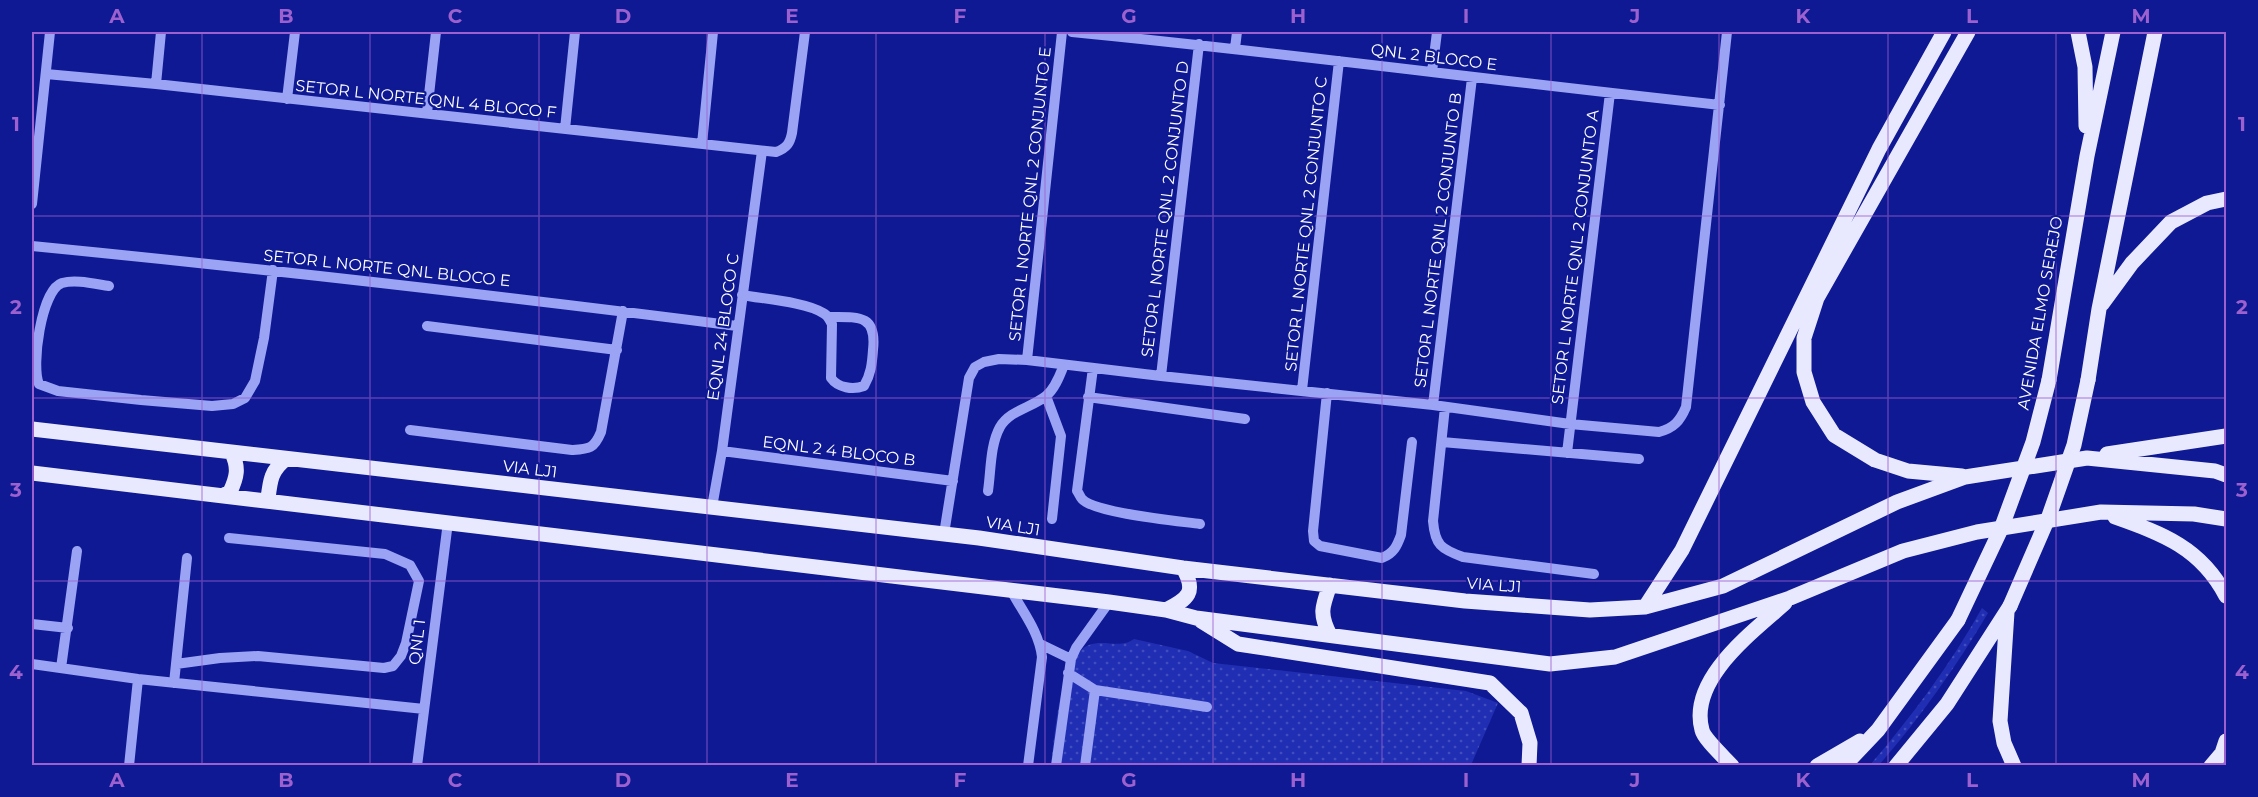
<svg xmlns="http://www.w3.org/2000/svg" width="2258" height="797" viewBox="0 0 2258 797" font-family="Montserrat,sans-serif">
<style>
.grass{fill:url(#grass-dots)}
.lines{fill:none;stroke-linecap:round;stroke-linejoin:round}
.minor{stroke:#9ba3f4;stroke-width:10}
.major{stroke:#e8e8ff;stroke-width:15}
.major-bridge{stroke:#e8e8ff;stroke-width:15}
.grid{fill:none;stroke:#9c61cf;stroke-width:1.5;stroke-opacity:0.55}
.labels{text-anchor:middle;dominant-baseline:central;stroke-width:4.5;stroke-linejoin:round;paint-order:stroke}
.street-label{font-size:16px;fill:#fff;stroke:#0f1993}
.neatline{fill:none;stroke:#9c61cf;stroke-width:2}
.grid-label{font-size:20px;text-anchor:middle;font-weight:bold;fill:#9c61cf}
</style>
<defs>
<pattern id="grass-dots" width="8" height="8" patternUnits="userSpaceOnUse" patternTransform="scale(1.5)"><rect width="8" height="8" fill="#202eb3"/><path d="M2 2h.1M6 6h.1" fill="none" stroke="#414dbe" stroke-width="1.8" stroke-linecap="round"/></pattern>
</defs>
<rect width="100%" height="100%" fill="#0f1993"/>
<path class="grass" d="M1982,608L1988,613C1956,667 1920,718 1879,765H1870C1912,716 1950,665 1982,608Z
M1134,639L1188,651L1213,663L1466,691L1498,703L1471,765L1051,766C1055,737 1059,656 1089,645C1104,639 1121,649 1134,639Z"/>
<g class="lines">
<path class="minor" d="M1072,32C1288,53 1504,82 1720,105
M1235,48L1237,32
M1432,72L1437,32
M46,74L156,84L776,152C787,148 790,143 792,133L805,32
M156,84L161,32
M287,99L295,32
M427,113L436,32
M565,129L575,32
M702,144L713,32
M32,204L50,32
M32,246C267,269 502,296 737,326
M109,286C95,284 76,279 62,283C41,290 31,367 39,384L58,391L141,400L212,406L233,404L245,398L255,381L264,338L273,270
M742,295C763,299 806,302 823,313C828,315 829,319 832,324L831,378C838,388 853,390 864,386C871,374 872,364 873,350C877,314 858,317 828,317
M427,326L617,350
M1027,360L1062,32
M1093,368L1077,491C1079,493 1080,497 1082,499C1094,513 1178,521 1200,524
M1161,376L1199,44
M1302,390L1339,61
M1327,393L1313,531L1314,541L1320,546L1382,558C1394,553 1397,546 1401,535L1412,442
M1046,396L1061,436L1052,519
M1088,397L1245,419
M1433,405L1472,78
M1445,407L1433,521C1435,545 1441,549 1463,557L1594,574
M410,430L572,450C589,449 594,449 601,432L623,311
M1442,442L1639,459
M722,451L953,481
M1567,453L1610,93
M988,491C991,471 990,445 1000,427C1010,410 1031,408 1046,396C1055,389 1060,375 1064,365
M712,507L722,451L762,151
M944,534L969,378L975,367L984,362L999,359L1027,360L1161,376L1433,405L1570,424L1659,432C1674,428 1680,421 1686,407L1727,32
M1012,592C1024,614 1039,632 1042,657L1028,766
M32,624L68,628
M1040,644L1071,659
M32,664L138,679L424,709
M176,664L220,658L258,656L384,668L393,666L401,656L406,643L419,581L410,565L385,554L229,538
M61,668L77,551
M1068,673L1095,690L1207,707
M174,683L187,558
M129,766L138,679
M417,766L448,522
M1056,766L1071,659L1076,648L1109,602
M1085,766L1095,690"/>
<path class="major" d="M2078,32L2085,67L2086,126
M2102,304L2132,263L2171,222L2207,203L2226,199
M2049,380L2087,156L2113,32
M2088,380L2099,309L2155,32
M32,429L979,538L1183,568L1465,601L1590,610L1645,607L1723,586L1897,502L1965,477L2087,458L2215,471L2226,475
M2107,454L2226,436
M32,473L1109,602L1166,610L1196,618L1550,664L1615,657L1790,598L1903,551L1977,532L2101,512L2194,514L2226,519
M1962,476L1908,471L1875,460L1834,435L1813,402L1804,372V338L1817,298L1968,32
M222,496L230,492C237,477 239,468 232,453
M275,502L268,499C270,481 271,470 286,459
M2115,517C2163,534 2201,548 2226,596
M1330,585C1322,607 1319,614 1330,635
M1645,607L1682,550L1879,149L1944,32
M1166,610C1188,599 1197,592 1183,568
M2007,612L2000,721L2004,743L2014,766
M1201,621L1238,644L1490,683L1521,713L1530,743L1529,766
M1732,766C1725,758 1704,739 1702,730C1688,679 1753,632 1785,603
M1817,766L1860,741
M1844,766L1878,730L1958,620
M1896,766L1947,704L2010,606
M2211,766L2222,753L2226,741"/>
<path class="major-bridge" d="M2010,606L2049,516L2074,445L2088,380
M1958,620L2001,529L2033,442L2049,380"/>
</g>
<path class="grid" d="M202,32V766M370,32V766M539,32V766M707,32V766M876,32V766M1045,32V766M1213,32V766M1382,32V766M1551,32V766M1719,32V766M1888,32V766M2056,32V766M32,216H2226M32,398H2226M32,581H2226"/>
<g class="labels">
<g class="street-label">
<text transform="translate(1434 57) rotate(7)">QNL 2 BLOCO E</text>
<text transform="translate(426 99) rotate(6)">SETOR L NORTE QNL 4 BLOCO F</text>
<text transform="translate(1030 194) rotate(-84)">SETOR L NORTE QNL 2 CONJUNTO E</text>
<text transform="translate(1165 209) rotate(-83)">SETOR L NORTE QNL 2 CONJUNTO D</text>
<text transform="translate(1306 224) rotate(-84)">SETOR L NORTE QNL 2 CONJUNTO C</text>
<text transform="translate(1438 240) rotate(-83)">SETOR L NORTE QNL 2 CONJUNTO B</text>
<text transform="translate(1575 257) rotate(-83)">SETOR L NORTE QNL 2 CONJUNTO A</text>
<text transform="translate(387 268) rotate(6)">SETOR L NORTE QNL BLOCO E</text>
<text transform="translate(2040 313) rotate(-80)">AVENIDA ELMO SEREJO</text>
<text transform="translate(723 327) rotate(-82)">EQNL 24 BLOCO C</text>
<text transform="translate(839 451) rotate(7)">EQNL 2 4 BLOCO B</text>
<text transform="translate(530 469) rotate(7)">VIA LJ1</text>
<text transform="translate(1013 526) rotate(9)">VIA LJ1</text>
<text transform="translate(1494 585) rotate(4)">VIA LJ1</text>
<text transform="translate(417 642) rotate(-83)">QNL 1</text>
</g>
</g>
<rect width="2258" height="797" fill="none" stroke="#0f1993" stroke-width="66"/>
<rect x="33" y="33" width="2192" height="731" class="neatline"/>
<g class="grid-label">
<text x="117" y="23">A</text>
<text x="286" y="23">B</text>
<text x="455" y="23">C</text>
<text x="623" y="23">D</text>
<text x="792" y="23">E</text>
<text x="960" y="23">F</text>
<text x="1129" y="23">G</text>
<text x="1298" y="23">H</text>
<text x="1466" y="23">I</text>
<text x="1635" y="23">J</text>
<text x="1803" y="23">K</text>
<text x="1972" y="23">L</text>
<text x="2141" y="23">M</text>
<text x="16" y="131">1</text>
<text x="2242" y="131">1</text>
<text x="16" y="314">2</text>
<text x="2242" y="314">2</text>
<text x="16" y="497">3</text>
<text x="2242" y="497">3</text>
<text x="16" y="679">4</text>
<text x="2242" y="679">4</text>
<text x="117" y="787">A</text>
<text x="286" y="787">B</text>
<text x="455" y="787">C</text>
<text x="623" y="787">D</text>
<text x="792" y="787">E</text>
<text x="960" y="787">F</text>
<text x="1129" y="787">G</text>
<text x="1298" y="787">H</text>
<text x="1466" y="787">I</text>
<text x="1635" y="787">J</text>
<text x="1803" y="787">K</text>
<text x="1972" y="787">L</text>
<text x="2141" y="787">M</text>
</g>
</svg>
